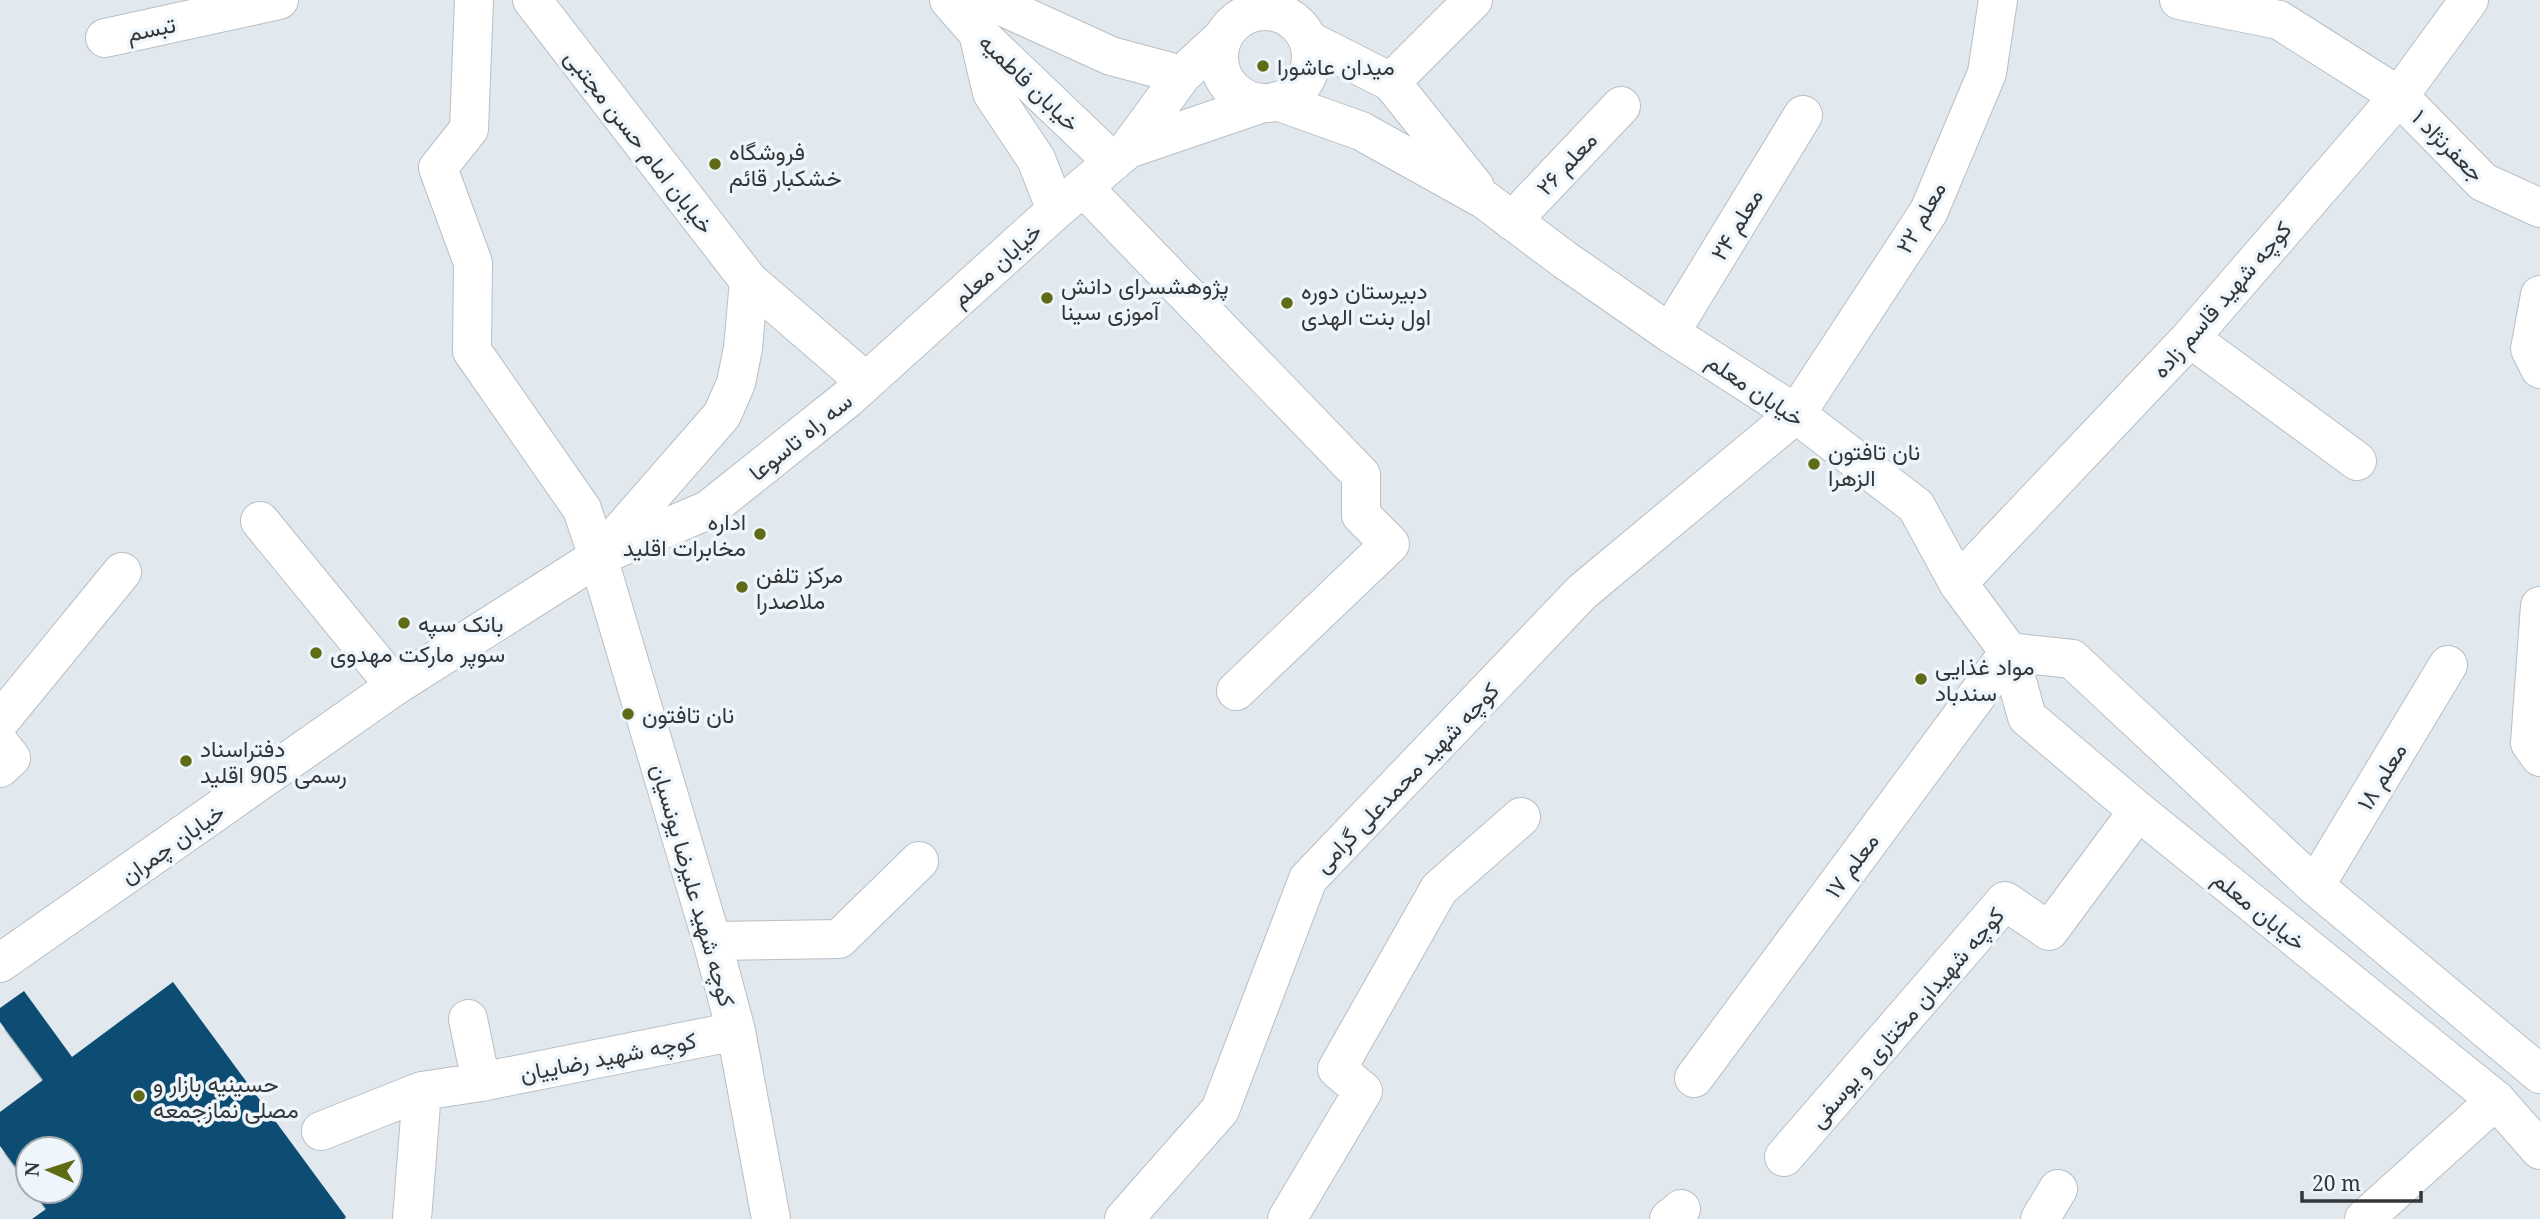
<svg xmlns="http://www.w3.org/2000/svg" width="2540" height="1219" viewBox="0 0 2540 1219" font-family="'Noto Serif',Vazirmatn,serif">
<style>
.building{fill:#0a4e73;filter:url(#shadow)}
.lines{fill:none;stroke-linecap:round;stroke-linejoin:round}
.minor-casing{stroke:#b8bfc5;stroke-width:40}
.major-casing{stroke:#b8bfc5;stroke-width:40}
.minor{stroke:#fff;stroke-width:38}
.major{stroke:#fff;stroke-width:38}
.poi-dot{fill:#5f6c15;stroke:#eef6fc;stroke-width:2.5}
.labels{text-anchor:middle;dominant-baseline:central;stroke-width:7;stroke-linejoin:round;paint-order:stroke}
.street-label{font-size:23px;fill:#343739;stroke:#eef6fc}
.poi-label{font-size:23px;fill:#343739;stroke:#eef6fc;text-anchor:start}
</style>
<defs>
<filter id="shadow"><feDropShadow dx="4.5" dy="8" stdDeviation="0" flood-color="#0004"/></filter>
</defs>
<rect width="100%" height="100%" fill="#e1e8ee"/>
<path class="building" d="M173,982L346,1217L344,1219H32L46,1209L33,1191H70V1149H28V1184L0,1146V1112L43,1080L0,1022V1008L24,991L72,1057Z"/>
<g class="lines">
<g class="minor-casing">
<path id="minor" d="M474,0L469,129L438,168L473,263L472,351L582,509L598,557L712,941L736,1031L771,1219
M2179,0L2279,20L2399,96L2483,182L2540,208
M1258,11L1270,0
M105,38L279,0
M1391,82L1473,0
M1084,188L1361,475V515L1390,544L1236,691
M1512,221L1621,106
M2540,295L2530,349L2540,369
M1670,333L1803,115
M2190,338L2357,461
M260,521L395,686
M1958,583L2190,338L2399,96L2469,0
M2540,606L2530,743L2540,757
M0,721L122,572
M0,744L11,758L0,768
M2315,886L2448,665
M712,941L839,939L919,861
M468,1019L481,1082
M1694,1078L2009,652
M321,1131L422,1091
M1784,1157L2005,901L2049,931L2138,811
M412,1219L422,1091L481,1082L736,1031
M1124,1219L1220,1110L1308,879L1582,592L1796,414L1929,211L1987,73L1998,0
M1287,1219L1363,1091L1337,1069L1439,889L1521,817
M1669,1219L1681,1209
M2040,1219L2058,1189
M2364,1219L2496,1100"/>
</g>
<g class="major-casing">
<path id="major" d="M532,0L749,281L865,381
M949,0L978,33L1113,162
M988,0L1111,56L1182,75
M1219 57a46 46 0 1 1 92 0a46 46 0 1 1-92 0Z
M978,33L992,93L1036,159L1056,210
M1308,40L1391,82L1475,187
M1277,101L1361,131L1485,200L1565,260L1670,333L1796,414L1916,506L1958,583L2009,652L2027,717L2138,811L2496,1100L2540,1150
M1128,149L1263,103
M609,552L708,510L847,399L1056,210L1128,149L1182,75L1223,37
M2009,652L2072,659L2315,886L2540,1074
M0,963L395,686L598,557L722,415L736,383L743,348L749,281"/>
</g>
<use href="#minor" class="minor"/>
<use href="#major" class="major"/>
</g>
<g class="poi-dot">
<circle cx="1263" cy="66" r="7"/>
<circle cx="715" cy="164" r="7"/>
<circle cx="1047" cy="298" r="7"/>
<circle cx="1287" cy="303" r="7"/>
<circle cx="1814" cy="464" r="7"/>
<circle cx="760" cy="534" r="7"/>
<circle cx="742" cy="587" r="7"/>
<circle cx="404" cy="623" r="7"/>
<circle cx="316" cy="653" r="7"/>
<circle cx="1921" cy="679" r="7"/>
<circle cx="628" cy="714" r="7"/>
<circle cx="186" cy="761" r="7"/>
<circle cx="139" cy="1096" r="7"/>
</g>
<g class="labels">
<g class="street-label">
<text transform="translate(151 28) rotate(-12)">تبسم</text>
<text transform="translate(1030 82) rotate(44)">خیابان فاطمیه</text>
<text transform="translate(640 141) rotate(52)">خیابان امام حسن مجتبی</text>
<text transform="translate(2449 145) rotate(45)">جعفرنژاد ۱</text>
<text transform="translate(1566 163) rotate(-47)">معلم ۲۶</text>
<text transform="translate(1920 217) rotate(-61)">معلم ۲۲</text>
<text transform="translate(1736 224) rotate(-59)">معلم ۲۴</text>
<text transform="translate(996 264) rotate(-42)">خیابان معلم</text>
<text transform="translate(2221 299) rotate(-49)">کوچه شهید قاسم زاده</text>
<text transform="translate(1756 389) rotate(34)">خیابان معلم</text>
<text transform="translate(800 436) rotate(-39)">سه راه تاسوعا</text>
<text transform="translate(2381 776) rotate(-59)">معلم ۱۸</text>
<text transform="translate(1406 777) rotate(-46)">کوچه شهید محمدعلی گرامی</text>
<text transform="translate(172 843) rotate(-35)">خیابان چمران</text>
<text transform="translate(1851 865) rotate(-54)">معلم ۱۷</text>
<text transform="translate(694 885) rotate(74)">کوچه شهید علیرضا یونسیان</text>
<text transform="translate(2260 910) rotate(39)">خیابان معلم</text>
<text transform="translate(1906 1017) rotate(-49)">کوچه شهیدان مختاری و یوسفی</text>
<text transform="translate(608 1056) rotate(-11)">کوچه شهید رضاییان</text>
</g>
<g class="poi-label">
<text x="1277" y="66">میدان عاشورا</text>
<text x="729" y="151">فروشگاه<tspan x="729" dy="26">خشکبار قائم</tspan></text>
<text x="1061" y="285">پژوهشسرای دانش<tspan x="1061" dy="26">آموزی سینا</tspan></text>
<text x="1301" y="290">دبیرستان دوره<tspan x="1301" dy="26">اول بنت الهدی</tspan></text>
<text x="1828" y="451">نان تافتون<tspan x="1828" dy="26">الزهرا</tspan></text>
<text x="746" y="521" text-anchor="end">اداره<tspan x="746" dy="26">مخابرات اقلید</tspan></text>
<text x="756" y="574">مرکز تلفن<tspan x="756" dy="26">ملاصدرا</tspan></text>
<text x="418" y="623">بانک سپه</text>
<text x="330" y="653">سوپر مارکت مهدوی</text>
<text x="1935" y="666">مواد غذایی<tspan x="1935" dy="26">سندباد</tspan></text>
<text x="642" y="714">نان تافتون</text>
<text x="200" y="748">دفتراسناد<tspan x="200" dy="26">رسمی 905 اقلید</tspan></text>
<text x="153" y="1083">حسینیه بازار و<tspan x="153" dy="26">مصلی نمازجمعه</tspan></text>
</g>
</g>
<g transform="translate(49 1170) rotate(273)"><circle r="33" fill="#eef6fc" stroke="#a4aaae" stroke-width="2"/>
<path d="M0-5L12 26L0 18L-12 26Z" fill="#5f6c15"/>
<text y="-10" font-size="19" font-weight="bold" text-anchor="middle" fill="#343739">N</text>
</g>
<path d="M2302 1191v10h119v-10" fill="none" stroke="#343739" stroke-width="3.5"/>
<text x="2312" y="1191" font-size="21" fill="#343739" stroke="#eef6fc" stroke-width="5" paint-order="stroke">20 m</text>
</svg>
